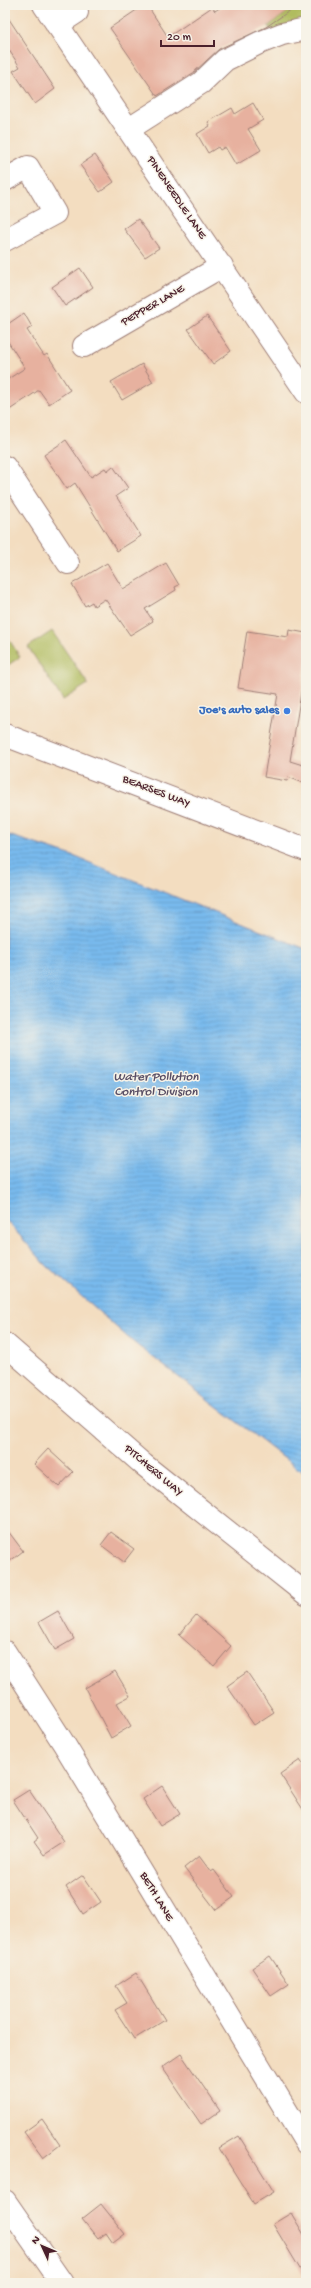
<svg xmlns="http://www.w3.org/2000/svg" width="311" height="2288" viewBox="0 0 311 2288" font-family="'Gochi Hand',sans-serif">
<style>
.grass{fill:url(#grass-tufts);stroke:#7d6e44}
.green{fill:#b0bc5e;stroke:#7d6e44}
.water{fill:url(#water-rules);stroke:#616c8c}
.building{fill:#e7b19f}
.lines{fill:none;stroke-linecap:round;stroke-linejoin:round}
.minor-casing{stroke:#9e7e76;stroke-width:24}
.major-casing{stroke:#9e7e76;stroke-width:24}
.minor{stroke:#fff;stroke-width:22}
.major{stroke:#fff;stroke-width:22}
.shop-dot{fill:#3f7fe0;stroke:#f7f3e8;stroke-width:1.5}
.labels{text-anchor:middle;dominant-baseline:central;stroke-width:3;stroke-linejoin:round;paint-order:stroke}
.street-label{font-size:12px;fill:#4a1f2b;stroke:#f7f3e8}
.shop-label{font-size:12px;font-weight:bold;fill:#366cbe;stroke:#f7f3e8;text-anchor:end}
.water-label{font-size:13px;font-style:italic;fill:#584e65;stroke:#f7f3e8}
</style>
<defs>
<pattern id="grass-tufts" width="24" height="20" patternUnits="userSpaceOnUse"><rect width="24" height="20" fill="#b0bc5e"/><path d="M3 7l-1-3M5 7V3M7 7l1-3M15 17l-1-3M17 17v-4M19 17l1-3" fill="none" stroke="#91984e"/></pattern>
<pattern id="water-rules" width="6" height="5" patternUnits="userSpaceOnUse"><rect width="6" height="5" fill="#78baed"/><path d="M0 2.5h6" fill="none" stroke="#699fcb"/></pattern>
</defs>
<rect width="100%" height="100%" fill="#f7f3e8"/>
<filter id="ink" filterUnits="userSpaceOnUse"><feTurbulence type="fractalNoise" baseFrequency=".025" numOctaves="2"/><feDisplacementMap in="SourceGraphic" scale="8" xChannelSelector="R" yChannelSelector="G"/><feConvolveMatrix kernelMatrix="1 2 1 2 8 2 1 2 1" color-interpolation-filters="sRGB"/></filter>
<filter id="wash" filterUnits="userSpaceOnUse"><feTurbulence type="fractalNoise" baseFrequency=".012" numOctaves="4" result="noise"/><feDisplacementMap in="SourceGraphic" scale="16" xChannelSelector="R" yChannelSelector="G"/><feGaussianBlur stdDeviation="0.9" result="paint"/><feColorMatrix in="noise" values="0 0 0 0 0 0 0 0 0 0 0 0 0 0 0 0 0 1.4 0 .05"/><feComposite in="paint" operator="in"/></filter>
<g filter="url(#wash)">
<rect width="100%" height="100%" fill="#f3ddc0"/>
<path class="grass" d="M290,5H306V27L274,35L268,26L292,9Z"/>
<path class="green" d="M52,631L88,684L63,700L28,647Z
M5,633L20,657L5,667Z"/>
<path class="water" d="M5,834L73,856L306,949V1475L133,1342L46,1265L5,1219Z"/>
<g id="blocks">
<path class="building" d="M144,5H147L168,37L212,7L215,11L224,5H298L266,27L219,49L193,73L157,96L110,28Z
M5,13L55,89L35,104L13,71L20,67L5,44Z
M253,103L263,120L248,129L261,150L236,165L225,147L220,150L218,147L208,153L197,134L210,126L208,122L232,108L235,114Z
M95,155L114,182L100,192L80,165Z
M138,219L159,248L145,257L124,229Z
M80,268L93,287L65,306L52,287Z
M24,313L32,327L27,330L44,356L47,354L70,390L49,404L39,390L5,413V381L25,368L5,337V326Z
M207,316L231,351L213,364L188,329Z
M142,364L153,382L122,400L111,382Z
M66,440L91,477L105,468L107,471L113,466L128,488L116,496L141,536L117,551L75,483L67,489L44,455Z
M107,563L123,589L166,563L179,585L175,587L176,590L145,609L153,621L130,635L105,599L94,606L92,602L85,606L72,584Z
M289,630L306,633V662L290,761L306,766V784L288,777L287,781L264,777L278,694L238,688L247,631L288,637Z
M48,1449L73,1472L59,1487L34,1464Z
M5,1527L23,1551L5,1565Z
M111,1532L134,1549L124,1562L101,1545Z
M58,1611L74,1639L55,1650L39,1622Z
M196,1615L231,1646L214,1666L179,1635Z
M115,1671L130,1696L117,1703L131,1726L111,1738L85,1688Z
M247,1672L274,1712L254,1725L227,1686Z
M300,1760L306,1769V1814L280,1774Z
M162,1786L180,1814L160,1826L143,1799Z
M29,1790L64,1842L44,1855L34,1841L38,1838L13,1800Z
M199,1856L211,1872L214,1870L234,1897L216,1910L184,1868Z
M83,1875L101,1902L83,1914L66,1887Z
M270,1956L289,1984L271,1996L252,1968Z
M136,1973L165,2020L134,2039L115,2010L127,2003L116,1986Z
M181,2054L220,2111L201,2124L162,2067Z
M42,2119L60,2145L43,2158L24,2132Z
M239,2136L274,2192L254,2204L219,2148Z
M101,2204L125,2234L113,2243L106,2233L98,2239L82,2219Z
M291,2213L306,2238V2279L273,2224Z"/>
</g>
</g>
<g filter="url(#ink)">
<use href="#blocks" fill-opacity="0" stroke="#9e7e76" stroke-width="1"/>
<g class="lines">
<g class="minor-casing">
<path id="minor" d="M44,5L306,392
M57,25L77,12
M129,129L201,83L225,60L259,43L282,34L306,29
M5,180L28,167L55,213L5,240
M84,346L222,266
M5,467L68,563
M5,1652L64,1744L306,2143
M5,2201L62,2283"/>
</g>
<g class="major-casing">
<path id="major" d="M5,735L306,850
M5,1344L144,1465L306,1594"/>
</g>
<use href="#minor" class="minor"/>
<use href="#major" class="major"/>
</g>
</g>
<circle class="shop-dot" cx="287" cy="711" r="4"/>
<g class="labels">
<g class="street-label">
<text transform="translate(176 198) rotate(56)">PINENEEDLE LANE</text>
<text transform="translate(153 306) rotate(-30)">PEPPER LANE</text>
<text transform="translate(156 792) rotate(21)">BEARSES WAY</text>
<text transform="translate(153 1471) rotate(40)">PITCHERS WAY</text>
<text transform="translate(156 1897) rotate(59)">BETH LANE</text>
</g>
<g class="shop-label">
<text x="279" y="711">Joe's auto sales</text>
</g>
<g class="water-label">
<text x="156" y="1077">Water Pollution<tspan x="156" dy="15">Control Division</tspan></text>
</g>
</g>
<rect width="311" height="2288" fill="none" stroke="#f7f3e8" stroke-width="20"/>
<g transform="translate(42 2246) rotate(314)" stroke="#f7f3e8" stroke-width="3" paint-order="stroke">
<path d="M0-3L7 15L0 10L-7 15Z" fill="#4a1f2b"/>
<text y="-6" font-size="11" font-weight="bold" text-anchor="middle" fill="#4a1f2b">N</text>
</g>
<path d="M161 40v6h53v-6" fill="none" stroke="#4a1f2b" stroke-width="2"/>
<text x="167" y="40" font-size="12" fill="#4a1f2b" stroke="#f7f3e8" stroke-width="3" paint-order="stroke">20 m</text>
</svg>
